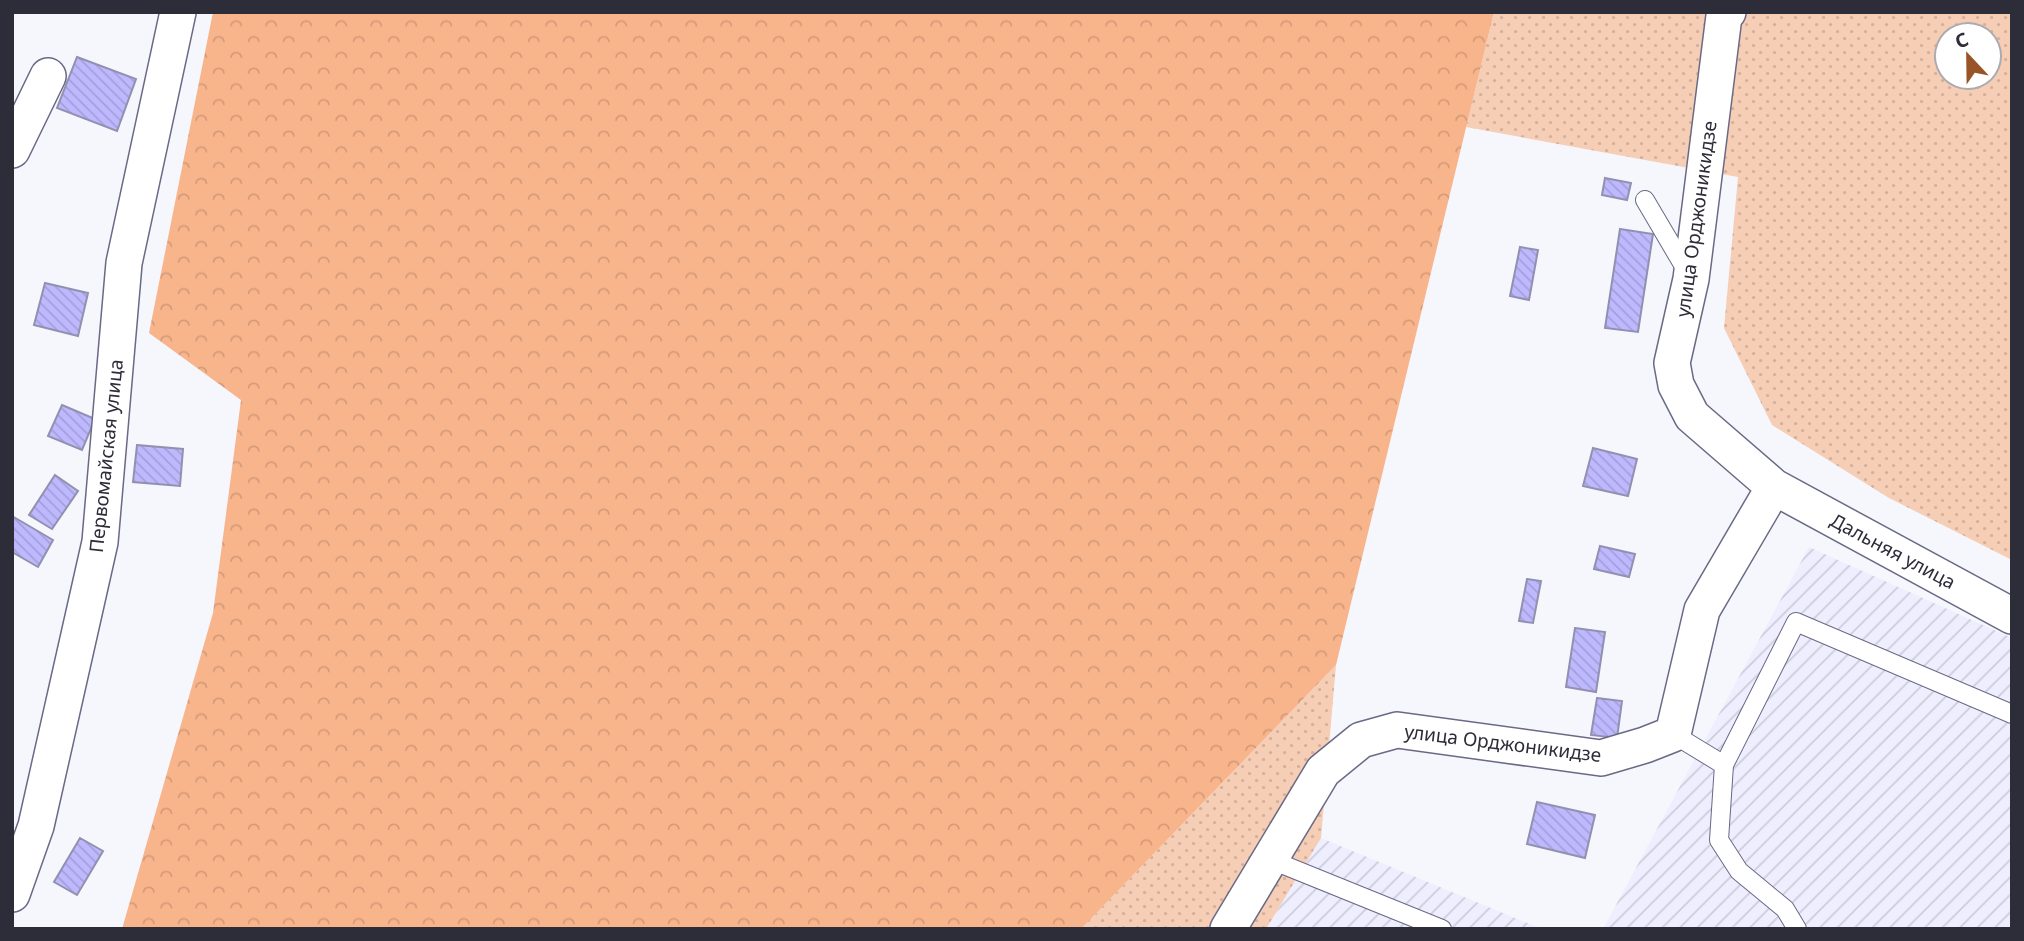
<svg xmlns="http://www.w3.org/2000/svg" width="2024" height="941" viewBox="0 0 2024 941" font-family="'Noto Sans',sans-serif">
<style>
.industrial{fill:url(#industrial-furrows)}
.grass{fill:url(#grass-dots);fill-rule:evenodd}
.forest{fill:url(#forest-crowns)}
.building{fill:url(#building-back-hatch);stroke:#9190af;stroke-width:2}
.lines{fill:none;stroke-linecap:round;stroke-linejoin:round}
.service-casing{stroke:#6a6986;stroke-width:20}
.minor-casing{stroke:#6a6986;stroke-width:38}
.service{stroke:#fff;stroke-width:18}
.minor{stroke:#fff;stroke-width:35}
.labels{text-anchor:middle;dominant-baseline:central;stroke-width:6;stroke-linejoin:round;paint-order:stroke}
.street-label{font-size:19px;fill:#2d2c39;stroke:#fff}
</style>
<defs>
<pattern id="industrial-furrows" width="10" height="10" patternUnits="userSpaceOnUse" patternTransform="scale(1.75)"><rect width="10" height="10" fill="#efeeff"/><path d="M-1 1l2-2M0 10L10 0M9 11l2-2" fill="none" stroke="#cdccdb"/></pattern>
<pattern id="grass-dots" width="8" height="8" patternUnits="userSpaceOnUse" patternTransform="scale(1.75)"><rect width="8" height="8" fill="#f6cdb5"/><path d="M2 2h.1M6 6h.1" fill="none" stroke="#d3b09c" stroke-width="1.8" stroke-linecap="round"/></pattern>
<pattern id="forest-crowns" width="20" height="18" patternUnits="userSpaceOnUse" patternTransform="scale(1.75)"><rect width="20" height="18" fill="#f8b48b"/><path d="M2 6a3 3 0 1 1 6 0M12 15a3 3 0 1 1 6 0" fill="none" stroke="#d59b79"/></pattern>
<pattern id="building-back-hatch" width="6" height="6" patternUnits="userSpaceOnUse" patternTransform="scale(1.75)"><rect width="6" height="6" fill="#beb9fe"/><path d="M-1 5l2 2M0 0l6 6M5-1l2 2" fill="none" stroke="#a49fda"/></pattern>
</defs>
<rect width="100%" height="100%" fill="#f6f6fd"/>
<path class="industrial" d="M1809,547L2012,638V929H1603Z
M1321,838L1542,929H1266Z"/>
<path class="grass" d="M1494,12H2012V560L1889,498L1772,425L1724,328L1738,177L1466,127ZM1947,35H1989V77H1947Z
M1336,665L1321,838L1266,929H1081Z"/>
<path class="forest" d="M213,12H1494L1336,665L1081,929H122L213,613L241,400L149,333Z"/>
<path class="building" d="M77,57L136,79L117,131L57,108Z
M1605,178L1631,183L1627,200L1602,195Z
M1620,229L1653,234L1638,332L1605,328Z
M1520,247L1538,250L1529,300L1510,296Z
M45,283L88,293L78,336L34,325Z
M62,405L95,419L82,450L48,436Z
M137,445L183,449L180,486L133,482Z
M1593,448L1637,459L1628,496L1583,486Z
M55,475L78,491L52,529L29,515Z
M12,516L53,540L38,567L12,552Z
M1600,546L1635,554L1629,577L1594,569Z
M1527,579L1541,581L1533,623L1519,621Z
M1575,628L1605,632L1596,692L1566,687Z
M1597,698L1622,701L1617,738L1591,735Z
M1537,802L1595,815L1585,858L1527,844Z
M80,838L103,851L77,895L54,882Z"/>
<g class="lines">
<g class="service-casing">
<path id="service" d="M1645,200L1688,273
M1673,734L1724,765
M1269,859L1442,929
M1797,929L1785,909L1739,871L1719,840L1724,765L1796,622L2012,714"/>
</g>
<g class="minor-casing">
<path id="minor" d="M12,150L48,76
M1774,487L2012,616
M12,894L36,826L100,542L124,263L178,12
M1228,929L1323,771L1361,740L1397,730L1601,758L1645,745L1673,734L1702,610L1774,487L1692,416L1676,385L1672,363L1691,279L1724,16L1728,12"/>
</g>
<use href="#service" class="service"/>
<use href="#minor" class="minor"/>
</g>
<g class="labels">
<g class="street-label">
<text transform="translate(1696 219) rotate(-82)">улица Орджоникидзе</text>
<text transform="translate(106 456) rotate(-84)">Первомайская улица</text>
<text transform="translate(1893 551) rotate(28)">Дальняя улица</text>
<text transform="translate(1503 743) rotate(7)">улица Орджоникидзе</text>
</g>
</g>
<rect width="2024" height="941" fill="none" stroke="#2d2c39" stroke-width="28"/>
<g transform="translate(1968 56) rotate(338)"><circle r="33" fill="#ffffff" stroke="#ababb0" stroke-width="2"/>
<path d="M0-5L12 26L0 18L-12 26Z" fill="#985426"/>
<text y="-10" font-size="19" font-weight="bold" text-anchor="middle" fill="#2d2c39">С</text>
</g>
</svg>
